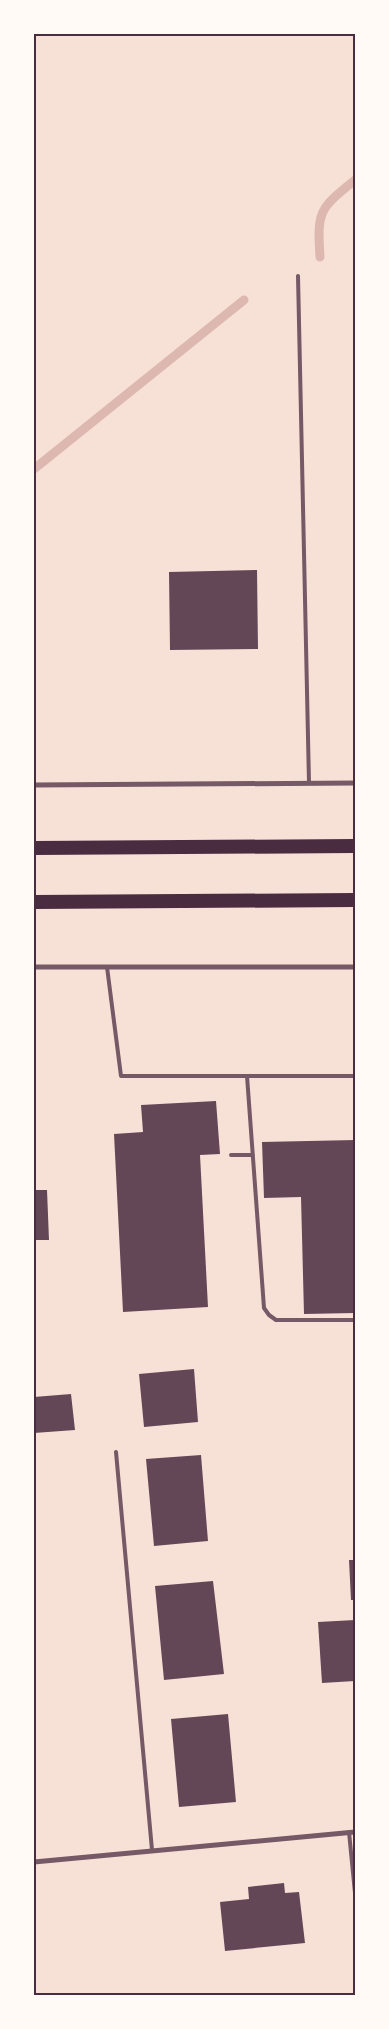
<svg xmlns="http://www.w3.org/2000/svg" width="389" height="2029" font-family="'Roboto Serif',serif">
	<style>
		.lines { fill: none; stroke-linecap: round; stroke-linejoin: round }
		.stream { stroke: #dcb8b0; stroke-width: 9 }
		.building { fill: #644757 }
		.service { stroke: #755966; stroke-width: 4 }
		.minor { stroke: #755966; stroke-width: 5 }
		.trunk { stroke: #4a2c40; stroke-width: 14 }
		.neatline { fill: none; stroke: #4a2c40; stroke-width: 2 }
	</style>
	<rect width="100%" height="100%" fill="#f7e1d7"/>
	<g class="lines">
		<path class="stream" d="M320,257c-3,-46 -1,-48 35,-77
			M34,469l210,-169"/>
	</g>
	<path class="building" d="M257,570l1,79 -88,1 -1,-78z
		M216,1101l4,53 -20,1 8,152 -85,5 -9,-178 29,-2 -2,-27z
		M355,1140v173l-51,1 -3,-117 -37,1 -2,-56z
		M34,1190h13l2,50h-15z
		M194,1369l4,53 -54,5 -5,-53z
		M71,1394l4,36 -41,3v-36z
		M201,1455l7,86 -54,5 -8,-87z
		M349,1560h6v40h-4z
		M213,1581l11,93 -60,6 -9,-94z
		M355,1620v61l-33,2 -4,-61z
		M228,1714l8,88 -57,5 -8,-88z
		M284,1883l1,10 14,-1 6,51 -80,8 -5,-49 29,-3 -1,-12z"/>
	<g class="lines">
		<path class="service" d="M298,276l11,507
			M107,967l14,109h234
			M247,1076l17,232 5,7 7,5h79
			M231,1155h22
			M116,1452l36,398
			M349,1832l6,61"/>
		<path class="minor" d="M34,785l321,-2
			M34,967h321
			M34,1862l321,-30"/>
		<path class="trunk" d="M34,848l321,-2
			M34,902l321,-2"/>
	</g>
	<rect width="389" height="2029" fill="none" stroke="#fffaf5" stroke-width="70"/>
	<rect x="35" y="35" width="319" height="1959" class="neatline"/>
</svg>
